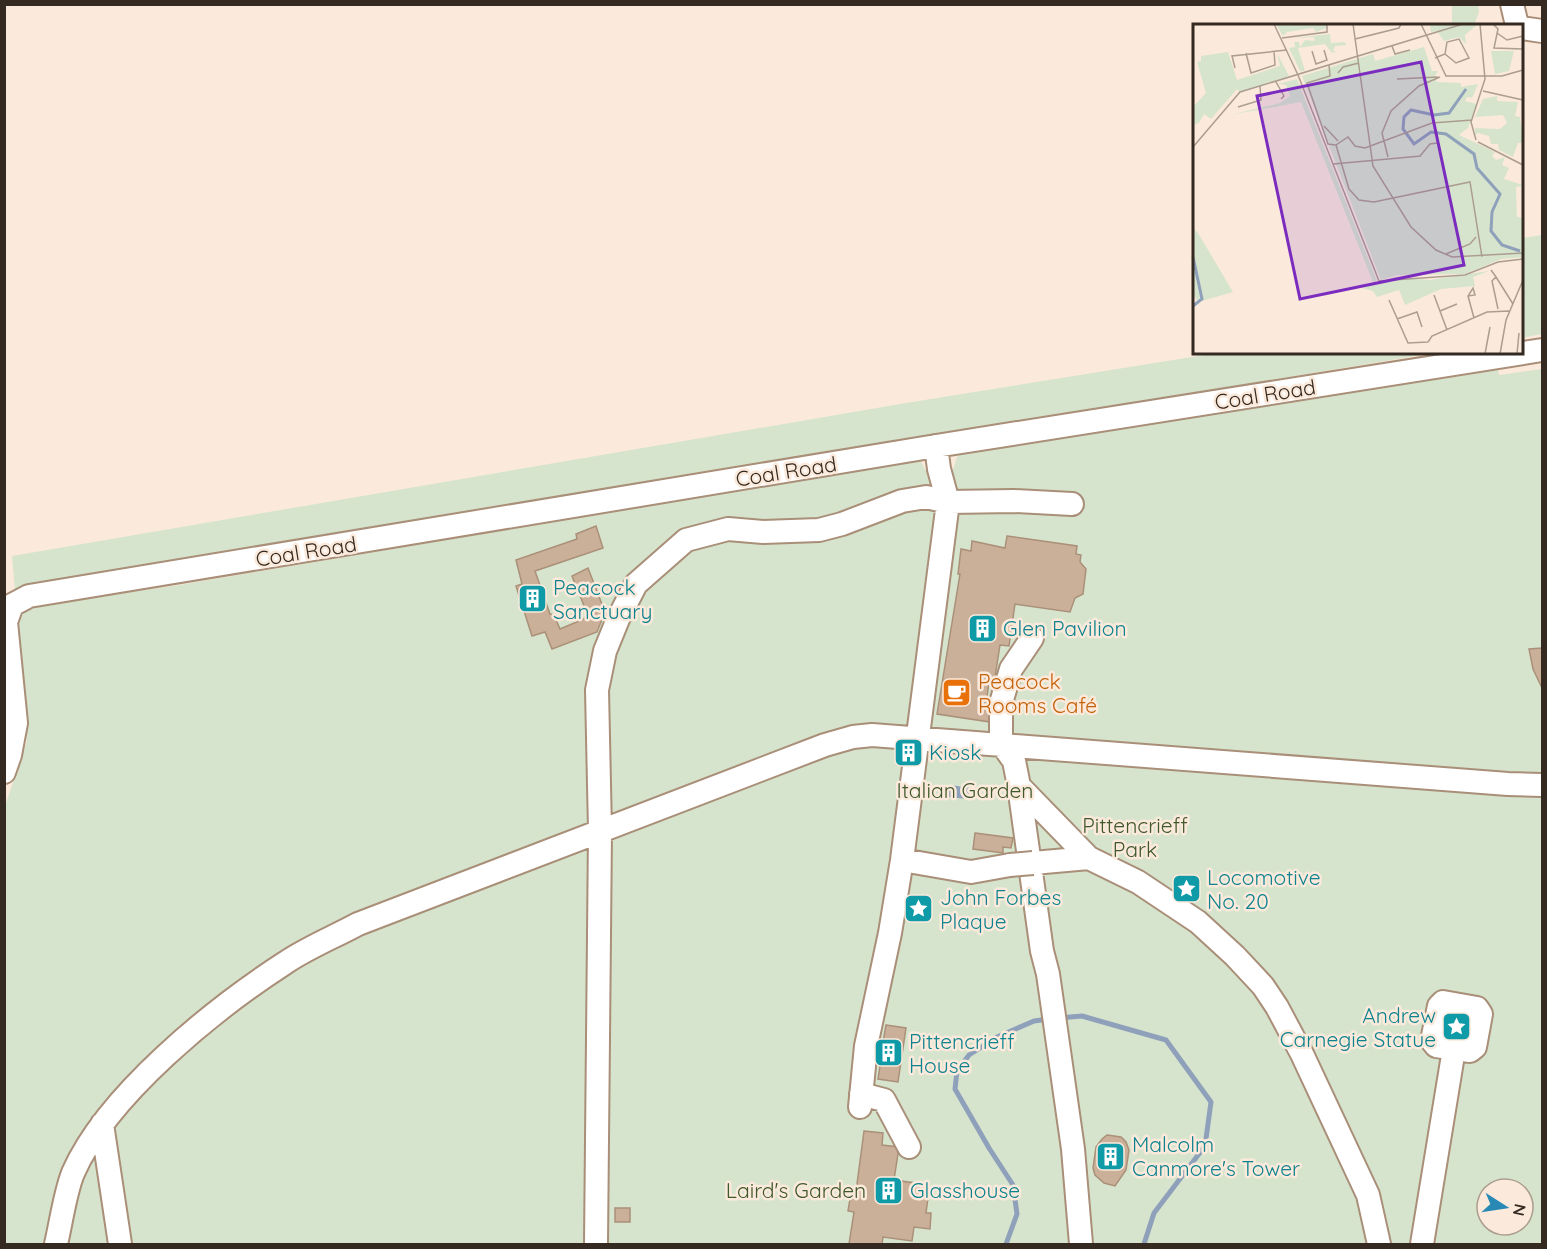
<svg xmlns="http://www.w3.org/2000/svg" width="1547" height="1249" font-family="Quicksand,sans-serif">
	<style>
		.green { fill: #d6e4cd; fill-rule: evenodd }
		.water { fill: #8ea0ba }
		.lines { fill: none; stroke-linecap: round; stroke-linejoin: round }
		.stream { stroke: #8ea0ba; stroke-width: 5 }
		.building { fill: #cbb099; stroke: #ab9079; stroke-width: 1.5 }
		.minor-casing { stroke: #a98e78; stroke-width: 26 }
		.minor { stroke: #fff; stroke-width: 22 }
		.minor-bridge-casing { stroke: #a98e78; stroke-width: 26; stroke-linecap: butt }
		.minor-bridge { stroke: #fff; stroke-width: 22 }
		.labels { text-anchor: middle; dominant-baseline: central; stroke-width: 5; stroke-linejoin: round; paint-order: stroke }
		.street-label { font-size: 21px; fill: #352a21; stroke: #fbeadb }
		.culture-label { font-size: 21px; fill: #0d838f; stroke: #fbeadb; text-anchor: start }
		.food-label { font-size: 21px; fill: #c56008; stroke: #fbeadb; text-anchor: start }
		.park-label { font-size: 21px; fill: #3e572b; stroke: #fbeadb }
		.inset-river { fill: none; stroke: #8ea0ba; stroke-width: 3 }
		.inset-road { fill: none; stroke: #ac9d91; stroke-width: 1.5 }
		.view { fill: #7b2cbf; fill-opacity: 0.15; stroke: #7b2cbf; stroke-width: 3 }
		.inset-edge { fill: none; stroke: #352a21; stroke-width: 3 }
	</style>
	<rect width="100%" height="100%" fill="#fbeadb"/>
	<path class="green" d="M1452,5h26l1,7 -5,13h-22z
		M1542,235v99l-20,4v-100z
		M1217,353h216l-1418,237 -3,-34 894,-153z
		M1542,369v875h-1537l-1,-435 23,-68 -13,-121 5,-8 11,-6 137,-19 747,-126h7l4,9 28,-1 4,-12 7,-5 534,-82 1,5zM1487,1189h36v36h-36z"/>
	<path class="water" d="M951,785l19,3 -2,11 -21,-2 1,-11z"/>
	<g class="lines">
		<path class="stream" d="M1059,1018l23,-2 84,24 45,62 -6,44 -51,67 -10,31
			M1006,1244l11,-30 -4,-29 -24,-37 -34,-59 2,-18 12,-16 28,-18 37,-16 15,-2"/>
	</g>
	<path class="building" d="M596,526l7,22 -68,23 15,43 4,1 6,14 24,-10 3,-6 -15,-37 16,-8 17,44 -8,20 -45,17 -7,-17 -13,4 -16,-50 6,-2 -6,-24 61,-21 -1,-5z
		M1007,536l70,10 -1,8 5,1 -1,7 6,7 -3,25 -8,4 -5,14 -55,-8 -6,42 -9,-1 -6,38 -5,-1 -2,15 9,1 1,25 -60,-9 23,-140h-2l3,-25 10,2 1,-10 33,7z
		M1542,648v40l-9,-19 -4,-20z
		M975,833l38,5 -2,10 -8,-1v6l-30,-4z
		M886,1025l20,3 -8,54 -20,-3 3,-20 -7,-1 1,-11 7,1z
		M864,1131l19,2 -1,12 17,2 -5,33 29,4 -1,13 6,1 -2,15h5l-1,16 -16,-2 -2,14 -29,-4 -1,7h-33l5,-32 -6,-1 2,-12h5z
		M1107,1135l14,2 5,5 3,8 -3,20 -11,16 -11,-3 -9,-8 -2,-7 3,-21 6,-8z
		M615,1208h15v14h-15z"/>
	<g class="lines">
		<defs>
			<path id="minor" d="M1512,4l4,17 3,5
				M1522,28l20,3
				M1032,638l-21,31 -10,34v32l3,12 10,14 5,25 23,165 6,23 25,175 8,95
				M4,772l6,-17 6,-32 -10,-101 6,-17 17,-9 907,-150 606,-96
				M1019,786l70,72
				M902,860l69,12 39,-7
				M1033,863l56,-5 49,24 60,40 37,34 28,30 14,21 25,47 66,141 11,49
				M1443,1002l34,6 4,6 -6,33 -5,4 -34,-5 -4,-5 7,-35z
				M861,1094l23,6 25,47
				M860,1107l6,-61 24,-113 12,-73 46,-358 -9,-33 -3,-23
				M102,1124l18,120
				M56,1244c5,-21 9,-51 17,-71 34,-78 141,-164 212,-210 22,-15 49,-26 73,-39l467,-179 28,-8 19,-2 636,49 34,1
				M596,1244l4,-413 -3,-141 8,-39 13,-32 18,-35 50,-44 42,-11 35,3 56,-2 23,-6 60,-23 24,-4 22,5 66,-1 58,3
				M1422,1244l32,-195"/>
		</defs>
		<use href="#minor" class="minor-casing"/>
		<use href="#minor" class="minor"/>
		<defs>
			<path id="minor-bridge" d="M1010,865l23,-2"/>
		</defs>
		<use href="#minor-bridge" class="minor-bridge-casing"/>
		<use href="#minor-bridge" class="minor-bridge"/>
	</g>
	<defs>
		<symbol id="building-square" viewBox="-11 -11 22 22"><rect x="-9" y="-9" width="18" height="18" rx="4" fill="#0f9aa8" stroke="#fbeadb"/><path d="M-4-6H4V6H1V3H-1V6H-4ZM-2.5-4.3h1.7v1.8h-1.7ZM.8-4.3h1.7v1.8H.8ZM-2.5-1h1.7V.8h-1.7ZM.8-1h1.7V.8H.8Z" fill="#fff"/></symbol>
		<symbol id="cafe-square" viewBox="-11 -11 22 22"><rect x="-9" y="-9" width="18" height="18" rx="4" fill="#e8710a" stroke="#fbeadb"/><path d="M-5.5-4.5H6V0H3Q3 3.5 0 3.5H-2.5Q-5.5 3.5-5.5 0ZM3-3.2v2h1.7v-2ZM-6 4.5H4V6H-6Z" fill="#fff"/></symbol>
		<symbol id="sight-square" viewBox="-11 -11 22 22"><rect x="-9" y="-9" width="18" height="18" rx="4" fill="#0f9aa8" stroke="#fbeadb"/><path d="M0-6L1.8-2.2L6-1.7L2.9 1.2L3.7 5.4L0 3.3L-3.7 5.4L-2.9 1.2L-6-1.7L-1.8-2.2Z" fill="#fff"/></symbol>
	</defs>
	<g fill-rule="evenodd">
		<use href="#building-square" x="516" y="582" width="33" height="33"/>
		<use href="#building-square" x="966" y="612" width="33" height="33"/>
		<use href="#cafe-square" x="940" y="676" width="33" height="33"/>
		<use href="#building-square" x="892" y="736" width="33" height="33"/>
		<use href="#sight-square" x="1170" y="872" width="33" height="33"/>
		<use href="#sight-square" x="902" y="892" width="33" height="33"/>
		<use href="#sight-square" x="1440" y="1010" width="33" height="33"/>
		<use href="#building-square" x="872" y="1036" width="33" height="33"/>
		<use href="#building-square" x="1094" y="1140" width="33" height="33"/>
		<use href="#building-square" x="872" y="1174" width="33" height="33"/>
	</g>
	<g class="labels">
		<g class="street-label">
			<text transform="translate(1265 394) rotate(-9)">Coal Road</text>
			<text transform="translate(786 471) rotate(-9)">Coal Road</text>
			<text transform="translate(306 551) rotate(-9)">Coal Road</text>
		</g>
		<g class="culture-label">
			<text x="553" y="587">Peacock<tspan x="553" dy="24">Sanctuary</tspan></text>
			<text x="1003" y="628">Glen Pavilion</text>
			<text x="929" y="752">Kiosk</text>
			<text x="1207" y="877">Locomotive<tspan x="1207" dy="24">No. 20</tspan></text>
			<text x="940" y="897">John Forbes<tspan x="940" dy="24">Plaque</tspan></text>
			<text x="1436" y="1015" text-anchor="end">Andrew<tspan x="1436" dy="24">Carnegie Statue</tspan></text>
			<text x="909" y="1041">Pittencrieff<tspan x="909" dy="24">House</tspan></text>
			<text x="1132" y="1144">Malcolm<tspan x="1132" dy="24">Canmore's Tower</tspan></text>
			<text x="910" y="1190">Glasshouse</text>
		</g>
		<g class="food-label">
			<text x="978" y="681">Peacock<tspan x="978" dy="24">Rooms Café</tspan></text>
		</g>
		<g class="park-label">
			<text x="965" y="790">Italian Garden</text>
			<text x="1135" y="825">Pittencrieff<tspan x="1135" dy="24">Park</tspan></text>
			<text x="796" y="1190">Laird's Garden</text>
		</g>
	</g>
	<g transform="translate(1193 24)">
		<rect width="330" height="330" fill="#fbeadb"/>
		<path d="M83,0h50v4l-10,4 -3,-4 -26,4 -4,4zM285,0l-13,11 1,9 -7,-7 -15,4 -7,-10 -6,1 -1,-7zM137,10l1,9 14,-1 1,3 -11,1 -2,5h4l-5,2 -7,-9 -27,4 7,23h-5l-11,-23 6,-1 -1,-5h5l1,5 5,-7 10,1 -1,-4 -20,1zM231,23l8,24h6l-4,6 3,5 24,1v4l17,-3 -6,14 -5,-1 -2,4 12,3 -9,24 -9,7 36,17 -3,4 4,4 9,-3 -3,8 7,3 -5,11 19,6 -7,2 1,30 6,1v39l-22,2 -36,15 -68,1 -16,5 -79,-204 71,-22 2,7zM298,27h23l-5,20 -14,3zM35,28l9,28 43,-14 -3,-13 12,23 -49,16 -3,-3 -26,30 -7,-5 -5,9 -6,2v-18l13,-14 -9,-31 4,-1v-5zM104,55l80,202 -4,1 -72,-180 -71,13 50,-12 10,-7 -4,-11 -8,-1zM304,72v5l21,1 -3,14 5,1 3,26h-5l-5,14 -14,-7 -1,-6h-7l-2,-8 -12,-3 -2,3v-8l25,1 7,-6 -4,-8 -28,2 8,-18zM0,204l5,5 35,59 -35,10 -5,-8zM296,247l-16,6 2,9 -34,3 -36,16 -6,-15 -22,7 -4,-6 -11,-3 33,-11 35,3z" fill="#d6e4cd"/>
		<path class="inset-river" d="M273,65l-17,24 -15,2 -23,-5 -7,7 -1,12 11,15 17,-12 15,2 28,20 3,14 23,26 -8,18 -1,19 11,14 18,6M0,233l9,42 -9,7"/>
		<path class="inset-road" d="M81,0l24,51M160,0l20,142 38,61 25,23 16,7 71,-4M228,0l25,52h56l21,-6M300,0l5,5 -4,19 29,1M304,9l10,7 16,-4M89,14l45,-6v-8M162,15l44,-11 2,-4M199,22l3,8 15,-4M119,27l4,13 11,-4 -3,-10M53,29l5,20 24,-8 -1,-14M242,34l10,-4 2,-12 12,-3 10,19 -13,5 -11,-9M136,41l1,11 -23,7 21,61 8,1M42,44l-3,-12 55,-6M145,49l5,-6 16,-4M105,51l81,206 86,-6 33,-13 25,-3M204,55l41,-2M83,58l8,14 -3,3M290,67l40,9M45,83l23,-7 -1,-14M131,102l14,15M283,116l-5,-18 14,-43 -5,-55M285,118l45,23M143,121l13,44 10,11 15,2 96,-20 12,75M143,121l12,-8 7,9 10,2 67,-25 40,-3M0,123l47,-55 223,-68M227,132l10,-12 7,-1M195,133l-6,-24 9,-22 28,-25 21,-9M140,140l88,-8M253,230l24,-10 6,-7M298,246l5,7 -4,4 6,28M303,253l17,27M241,271l13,35M275,272l7,-1 -2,-7 -5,8 6,22M196,276l19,43 20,-1M247,287l17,-7M204,295l20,-7 5,15M235,318l4,-6 55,-24 22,-1M292,330l5,-27M307,330l6,-34 17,-40M324,330l2,-21"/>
		<path class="view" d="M228,38l43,203 -164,34 -43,-203z"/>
		<rect width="330" height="330" class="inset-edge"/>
	</g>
	<rect width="1547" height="1249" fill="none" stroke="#352a21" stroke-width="12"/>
	<g transform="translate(1505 1207) rotate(102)"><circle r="28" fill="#fbeadb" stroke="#ac9d91" stroke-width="1.5"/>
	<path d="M0-4.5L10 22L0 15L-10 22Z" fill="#2889b4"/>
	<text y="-9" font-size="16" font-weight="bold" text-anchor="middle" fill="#352a21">N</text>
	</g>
</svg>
